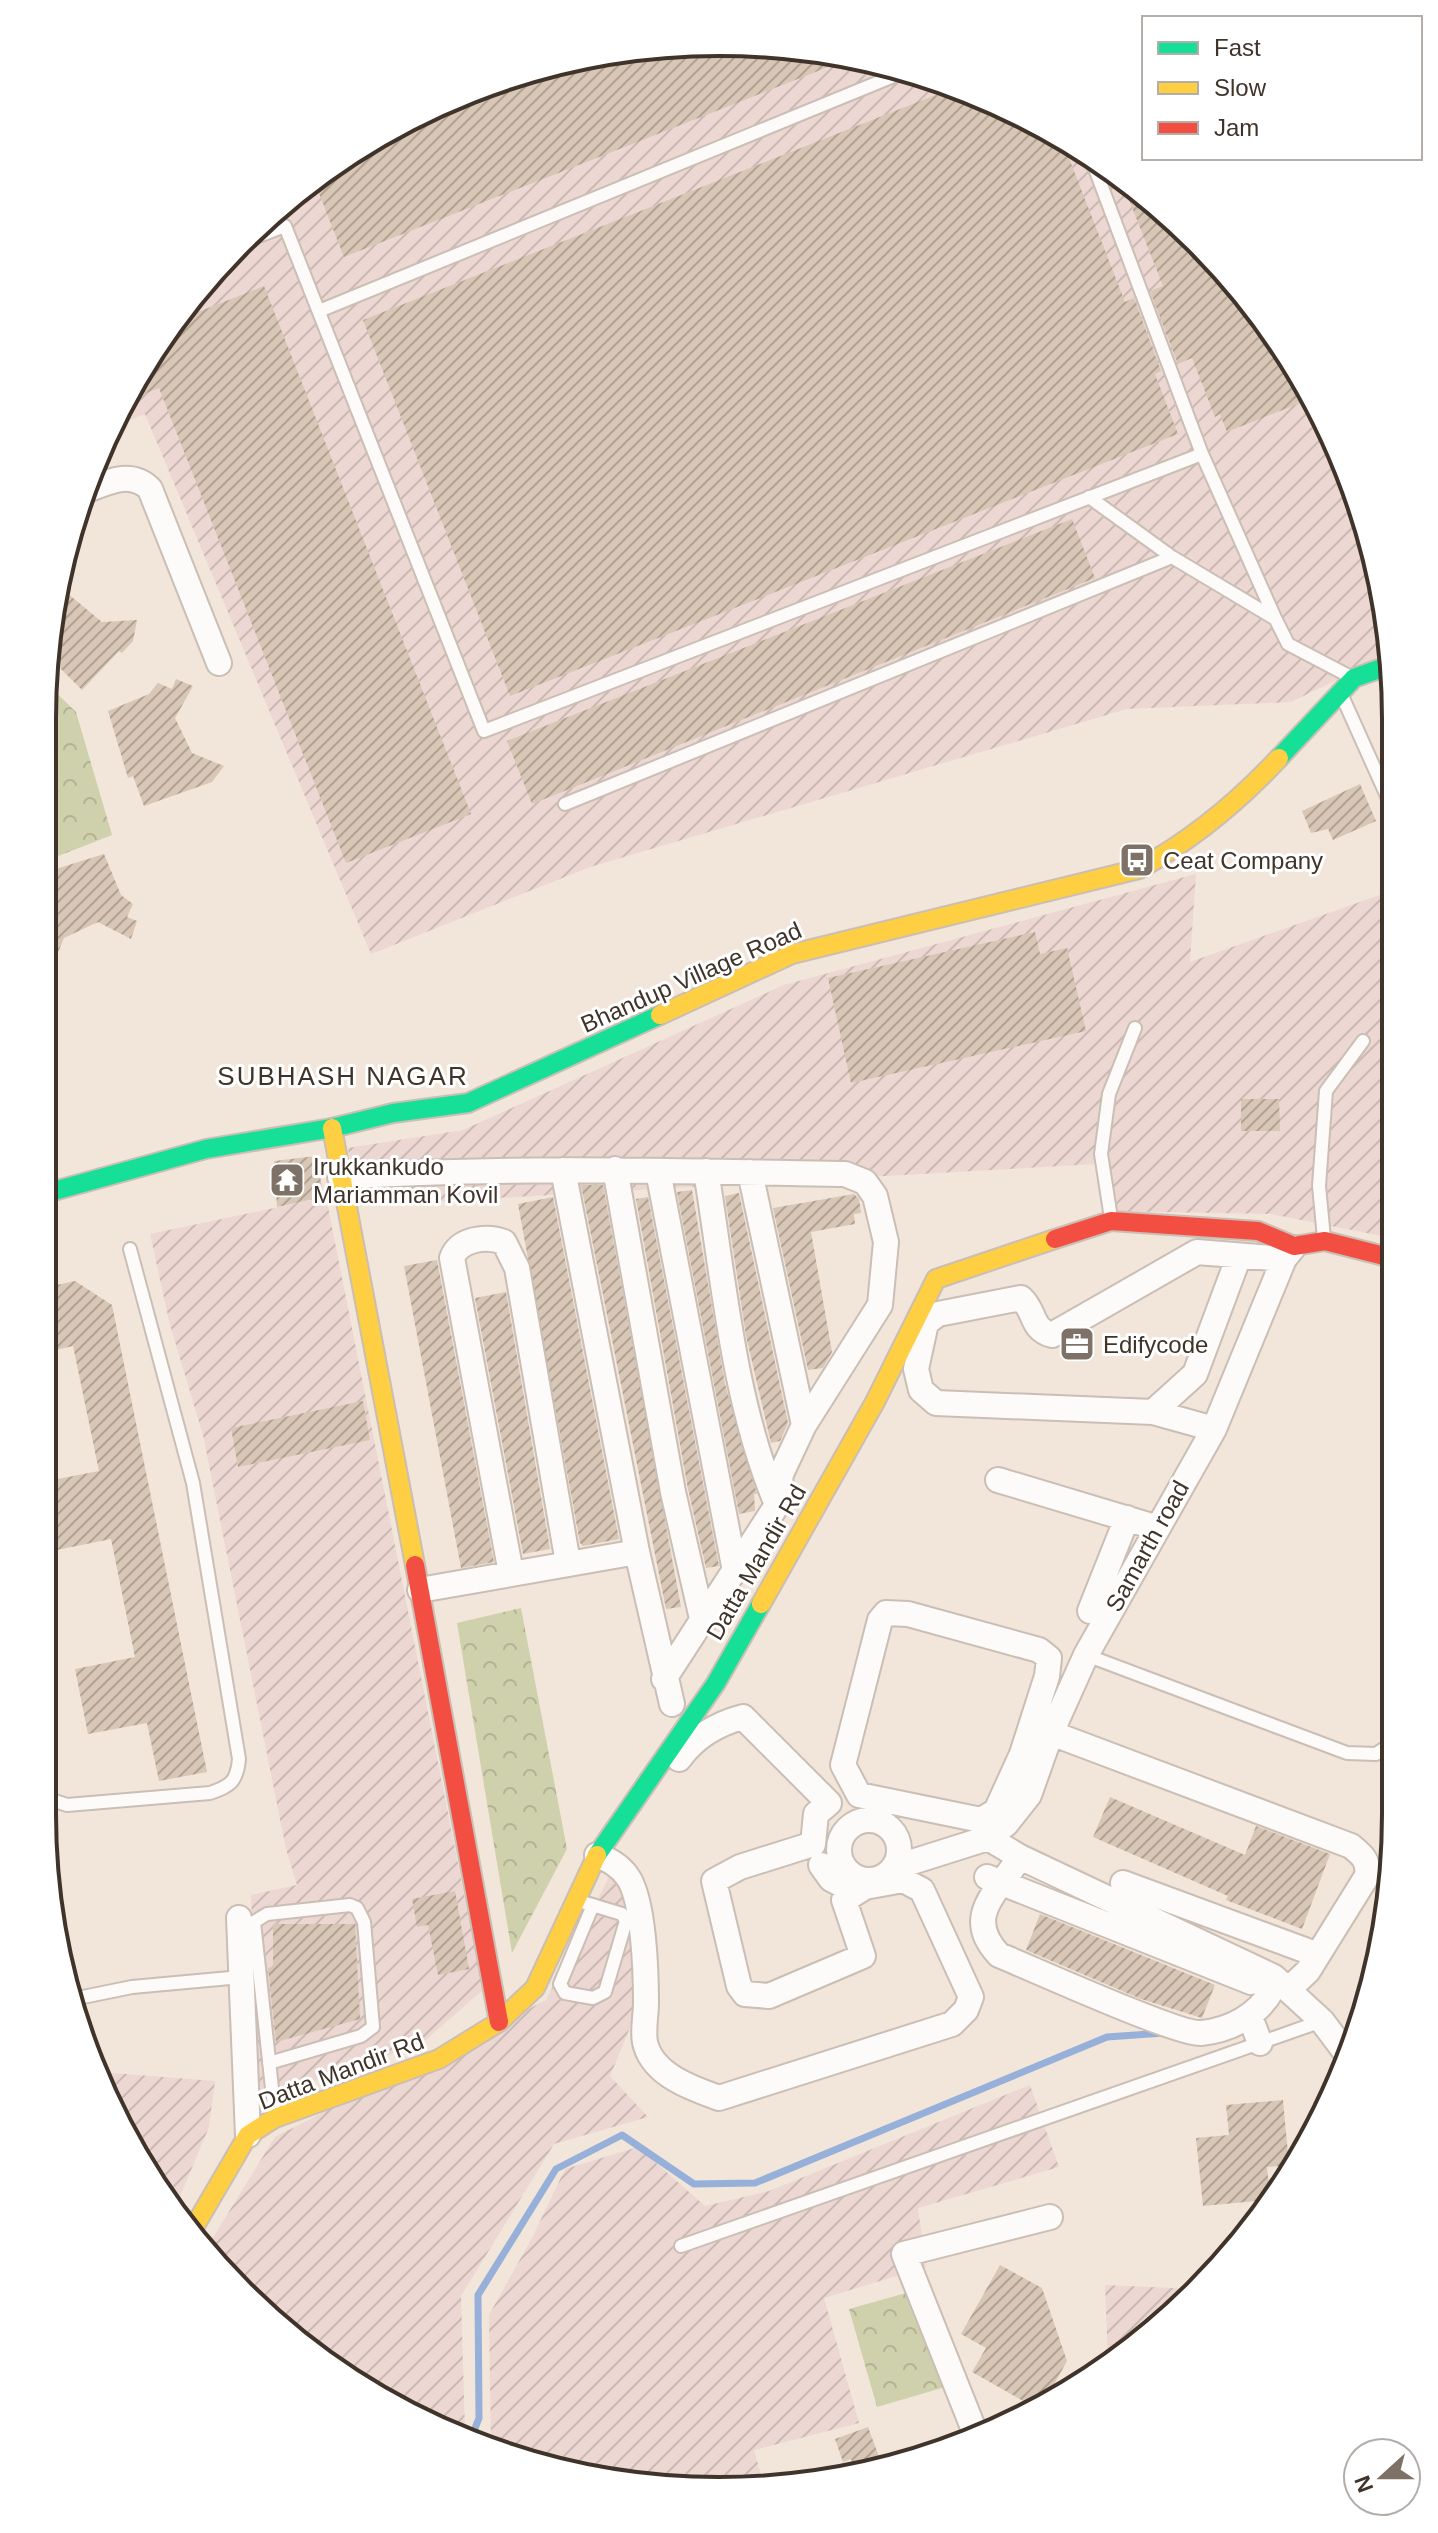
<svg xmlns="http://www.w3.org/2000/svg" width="1438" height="2533" font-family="Arial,sans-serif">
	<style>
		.industrial { fill: url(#industrial-furrows) }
		.forest { fill: url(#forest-crowns) }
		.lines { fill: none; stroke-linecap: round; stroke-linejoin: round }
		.stream { stroke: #96b0d9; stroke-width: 7 }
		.building { fill: url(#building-hatch) }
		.lane-casing { stroke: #cabeb5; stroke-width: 16 }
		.street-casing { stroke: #cabeb5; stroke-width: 28 }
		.fast-casing { stroke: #cabeb5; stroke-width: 22 }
		.slow-casing { stroke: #cabeb5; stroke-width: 22 }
		.jam-casing { stroke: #cabeb5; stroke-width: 22 }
		.lane { stroke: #fdfbf9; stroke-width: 12 }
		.street { stroke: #fdfbf9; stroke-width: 24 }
		.fast { stroke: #16e098; stroke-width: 18 }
		.slow { stroke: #ffcf43; stroke-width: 18 }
		.jam { stroke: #f24e42; stroke-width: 18 }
		.labels { text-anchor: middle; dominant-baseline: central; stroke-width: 6; stroke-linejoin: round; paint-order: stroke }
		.poi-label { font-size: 24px; fill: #40342a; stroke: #fff; text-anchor: start }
		.street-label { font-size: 24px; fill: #40342a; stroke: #fff }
		.neighbourhood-label { font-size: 26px; letter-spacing: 2px; fill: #40342a; stroke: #fff }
		.rim { fill: none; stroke: #40342a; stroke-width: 4 }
	</style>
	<defs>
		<pattern id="industrial-furrows" width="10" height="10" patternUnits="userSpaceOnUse" patternTransform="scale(2)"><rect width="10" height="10" fill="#ecd7d2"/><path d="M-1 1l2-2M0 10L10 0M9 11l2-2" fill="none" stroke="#cbb9b4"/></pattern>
		<pattern id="forest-crowns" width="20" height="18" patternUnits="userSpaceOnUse" patternTransform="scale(2)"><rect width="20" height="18" fill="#cfd0ac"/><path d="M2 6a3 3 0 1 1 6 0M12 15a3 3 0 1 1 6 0" fill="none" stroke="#b3b394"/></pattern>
		<pattern id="building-hatch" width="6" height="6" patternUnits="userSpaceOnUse" patternTransform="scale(2)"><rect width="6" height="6" fill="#d8c7b6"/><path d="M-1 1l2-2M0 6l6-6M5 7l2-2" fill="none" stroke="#b1a294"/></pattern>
	</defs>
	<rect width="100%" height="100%" fill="#f2e5da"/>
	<path class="industrial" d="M675,43l133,5 129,30 121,55 139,107 85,103 78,158 30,130v23l-99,48 -164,7 -537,158 -219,87 -226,-540 -33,13 21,-47 77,-108 97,-90 113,-70 124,-47z
		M1196,874l-6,88 201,-71 1,347 -121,-24 -164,-3 -12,-47 -738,42 -9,-58 115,-18 321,-145z
		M326,1197l157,793 -62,54 -108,37 -55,10 -7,-196 46,-10 -11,-36 -83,-414 -33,-110 -20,-91z
		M611,1873l18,14 14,109 -33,80 38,41 -94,27 -93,152 4,136 -122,-55 -137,-128 69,-112 271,-137z
		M100,2072l115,9 -6,46 -35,84z
		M1030,2085l29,82 -141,41 8,59 -102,31 35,125 -105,27 11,39 -222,-21 -52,-24 -2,-129 44,-79 32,-67 73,-22 67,59 64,-15z
		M1105,2285l88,4 -28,34 -57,36z"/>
	<path class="forest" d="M43,680l33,32 36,123 -69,27z
		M521,1608l46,241 -55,104 -55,-330z
		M924,2288l28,97 -75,22 -28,-98z"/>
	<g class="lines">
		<path class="stream" d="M472,2436l7,-18 -1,-123 78,-126 66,-34 72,49 61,-1 352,-146 57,-4"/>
	</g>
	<path class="building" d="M675,43l133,5 43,10 -507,199 -31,-79 107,-66 124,-47z
		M956,87l104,48 65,167 9,-4 27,73 -6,3 23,60 -668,262 -147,-376z
		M1122,182l75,58 85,103 28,56 -83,33 -7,-18 -5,3 -23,-59 -14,6 -28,-73 13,-5z
		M264,286l207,528 -125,49 -187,-475 -36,14 10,-22 42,-59z
		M1072,519l23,59 -563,226 -25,-63z
		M61,588l41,34 35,-2 -4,21 -11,12 -3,-2 -37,39 -22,-22 -4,4 -10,-10z
		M176,679l17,7 -18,32 17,35 32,13 -12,16 -68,24 -11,-30 -5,2 -20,-67 41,-17 9,-11 14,6z
		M1360,784l16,37 -43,19 -5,-11 -17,4 -9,-22z
		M104,854l17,41 12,9 -6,13 10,4 -6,18 -33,-17 -34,16 -21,51v-116z
		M1035,932l5,22 27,-6 19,83 -235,52 -23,-105z
		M1241,1099h38l1,32h-39z
		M316,1156l8,41 -47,10 -3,-46z
		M581,1185h22l78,422 -15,2z
		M692,1190l33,194 32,110h-3l1,17 -16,3 -62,-322z
		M739,1193l49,230 -8,18 -9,2 -25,-107 -21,-140z
		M854,1194l5,5 2,14 -7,1 1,10 -44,8 21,120 -9,16 -15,2 -35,-162z
		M553,1197l66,342 -36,7 -3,-3 -62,-339z
		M648,1197l71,369 -13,2 -18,-79 -52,-290z
		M437,1260l57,302 -33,6 -57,-302z
		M75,1281l37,24 95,467 -48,9 -12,-58 -59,11 -13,-65 60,-12 -24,-118 -59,12 -10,-51v-18l57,-11 -26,-125 -30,7v-65z
		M506,1292l44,257 -27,5 -48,-256z
		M363,1401l7,39 -132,27 -7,-39z
		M1110,1797l135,58 11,-29 74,28 -28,75 -76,-29 2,-4 -135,-59z
		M455,1891l14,78 -31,6 -10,-50 -11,2 -5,-28z
		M1040,1914l175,71 -13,33 -61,-19 -115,-49z
		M273,1924h82l5,95 -84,23 -8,-74 5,-1z
		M1283,2100l6,65 -22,2 3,28 -3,5 -64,6 -7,-68 33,-3 -3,-30z
		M1000,2265l42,23 25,73 -20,36 -15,9 -60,-34 14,-24 -25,-14z
		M868,2427l13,35 -27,6 -3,-9 -8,3 -8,-23z"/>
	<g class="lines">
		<defs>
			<path id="lane" d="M1091,158l111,296 73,164 13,26 61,32
				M243,242l42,-16 199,505 718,-277
				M319,311l587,-240
				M1089,497l83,60 102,61
				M1342,696l49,109
				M565,804l607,-247
				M1111,1218l-10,-64 8,-60 26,-66
				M1324,1238l-5,-52 7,-95 37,-50
				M1086,1655l261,98 29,1 18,-12
				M42,1785l10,15 15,5 143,-12c21,-7 27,-12 29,-34l-46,-276 -63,-234
				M579,1901l43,13 4,7 -21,71 -12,6 -28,-5 -5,-9 33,-79
				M73,1999l59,-12 109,-10
				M269,2063l92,-27 12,-9 -9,-105 -7,-14 -7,-3 -83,9 -13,8 21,194
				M681,2246l641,-225"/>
			<path id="street" d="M82,492c24,-9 48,-23 68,-3l69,174
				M615,1169l58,323 30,131
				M563,1170l74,382 35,152
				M658,1171l77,400
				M706,1171c18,110 27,228 70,331
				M750,1172l54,253
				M340,1177c168,-11 337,-6 505,-3l20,8 10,14 11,46 -6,63 -76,120 -23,49 -4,31 -113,174
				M1153,1412l42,-38 44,-118
				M1214,1429l-61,-17 -217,-9 -15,-13 -5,-21 10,-46 12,-9 83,-16c15,13 9,31 31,37l145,-83 87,7
				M998,1480l160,48
				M511,1573l-59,-315c7,-19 34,-23 52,-16l13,26 51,295
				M420,1590l217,-38
				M1090,1611l37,-93
				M1051,1733l300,113c11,9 18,14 16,30l-59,95 -19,18
				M1022,1754l25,-78 2,-18 -10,-8 -131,-36 -22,-1 -6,7 -37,145 16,30 122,25 15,-9 26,-57 20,4
				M839 1850a30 30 0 1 1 60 0a30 30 0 1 1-60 0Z
				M988,1838l32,19 254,120 48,44 27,36
				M597,1855c12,5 22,10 30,21 17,22 19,98 19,127 0,12 -4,32 0,43 9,30 48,43 73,52l233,-74 14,-14 5,-13 -49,-107 -19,-10 -38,7 -21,13 19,56 -94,40 -24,-2 -6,-8 -25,-105 26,-14 73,-23 3,-30 13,-11 -86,-86c-27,7 -48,20 -64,42
				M1020,1857c-22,35 -58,59 -21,98 32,13 179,80 202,78 30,-3 57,-18 71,-43
				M821,1865l10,14 23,12
				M893,1868l95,-30 18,-14 23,-29 22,-62 35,-78 128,-226 70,-170 9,-11
				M987,1877l264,105
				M1123,1883l195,72
				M239,1918l9,217
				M1250,2017l10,26
				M978,2440l-74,-186 146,-37"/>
			<path id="fast" d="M1279,758l75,-80 36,-13
				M43,1194l163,-45 126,-21 61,-15 75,-10 192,-88
				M597,1855l119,-172 45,-79"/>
			<path id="slow" d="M660,1015l132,-61 347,-85c53,-29 99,-67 140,-111
				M332,1128l83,437
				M761,1604l114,-202 61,-123 119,-40
				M190,2234l58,-99 27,-17 164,-59 60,-37 36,-34 62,-133"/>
			<path id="jam" d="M1055,1239l56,-18 147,10 36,15 31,-5 67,17
				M415,1565l84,457"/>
		</defs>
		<use href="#lane" class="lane-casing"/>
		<use href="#street" class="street-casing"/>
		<use href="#fast" class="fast-casing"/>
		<use href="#slow" class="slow-casing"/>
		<use href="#jam" class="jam-casing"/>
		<use href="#lane" class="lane"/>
		<use href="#street" class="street"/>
		<use href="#fast" class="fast"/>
		<use href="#slow" class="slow"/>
		<use href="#jam" class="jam"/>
	</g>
	<defs>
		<symbol id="bus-square" viewBox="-11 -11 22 22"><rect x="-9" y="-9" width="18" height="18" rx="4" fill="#7e7268" stroke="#fff"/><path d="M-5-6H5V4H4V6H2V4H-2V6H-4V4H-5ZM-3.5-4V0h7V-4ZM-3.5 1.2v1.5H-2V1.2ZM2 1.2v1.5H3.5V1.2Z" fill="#fff"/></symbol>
		<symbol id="temple-square" viewBox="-11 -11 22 22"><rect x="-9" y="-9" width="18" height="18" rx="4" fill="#7e7268" stroke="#fff"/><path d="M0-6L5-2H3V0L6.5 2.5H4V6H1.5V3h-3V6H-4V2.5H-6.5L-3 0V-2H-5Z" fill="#fff"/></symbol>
		<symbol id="office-square" viewBox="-11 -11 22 22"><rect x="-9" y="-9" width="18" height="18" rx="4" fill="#7e7268" stroke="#fff"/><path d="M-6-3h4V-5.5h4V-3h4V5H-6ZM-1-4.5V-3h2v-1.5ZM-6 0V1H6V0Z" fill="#fff"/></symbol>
	</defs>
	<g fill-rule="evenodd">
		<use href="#bus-square" x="1117" y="840" width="40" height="40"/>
		<use href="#temple-square" x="267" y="1160" width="40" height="40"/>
		<use href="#office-square" x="1057" y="1324" width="40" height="40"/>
	</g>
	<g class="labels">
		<g class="poi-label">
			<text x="1163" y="860">Ceat Company</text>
			<text x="313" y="1166">Irukkankudo<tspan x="313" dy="28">Mariamman Kovil</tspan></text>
			<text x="1103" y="1344">Edifycode</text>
		</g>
		<g class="street-label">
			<text transform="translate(691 977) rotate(-24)">Bhandup Village Road</text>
			<text transform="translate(1147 1546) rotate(-61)">Samarth road</text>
			<text transform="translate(756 1562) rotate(-60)">Datta Mandir Rd</text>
			<text transform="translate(341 2071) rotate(-21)">Datta Mandir Rd</text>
		</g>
		<g class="neighbourhood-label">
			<text x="343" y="1076">SUBHASH NAGAR</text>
		</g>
	</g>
	<path d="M0 0H1438V2533H0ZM719 56H719A663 663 0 0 1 1382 719V1814A663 663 0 0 1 719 2477H719A663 663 0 0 1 56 1814V719A663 663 0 0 1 719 56Z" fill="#fff" fill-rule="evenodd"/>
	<path class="rim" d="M719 56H719A663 663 0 0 1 1382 719V1814A663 663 0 0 1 719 2477H719A663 663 0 0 1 56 1814V719A663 663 0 0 1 719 56Z"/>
	<rect x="1142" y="16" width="280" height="144" fill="#ffffff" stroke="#b3aeaa" stroke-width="2"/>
	<rect x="1158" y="42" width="40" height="12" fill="#16e098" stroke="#b3aeaa" stroke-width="2"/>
	<text x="1214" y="56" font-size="24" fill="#40342a">Fast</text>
	<rect x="1158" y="82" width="40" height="12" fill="#ffcf43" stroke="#b3aeaa" stroke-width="2"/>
	<text x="1214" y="96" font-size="24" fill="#40342a">Slow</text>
	<rect x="1158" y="122" width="40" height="12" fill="#f24e42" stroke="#b3aeaa" stroke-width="2"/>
	<text x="1214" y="136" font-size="24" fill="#40342a">Jam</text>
	<g transform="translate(1382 2477) rotate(249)"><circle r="38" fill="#ffffff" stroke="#b3aeaa" stroke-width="2"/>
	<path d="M0-6L14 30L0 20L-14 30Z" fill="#7e7268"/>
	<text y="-12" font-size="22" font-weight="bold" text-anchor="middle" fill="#40342a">N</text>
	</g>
</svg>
